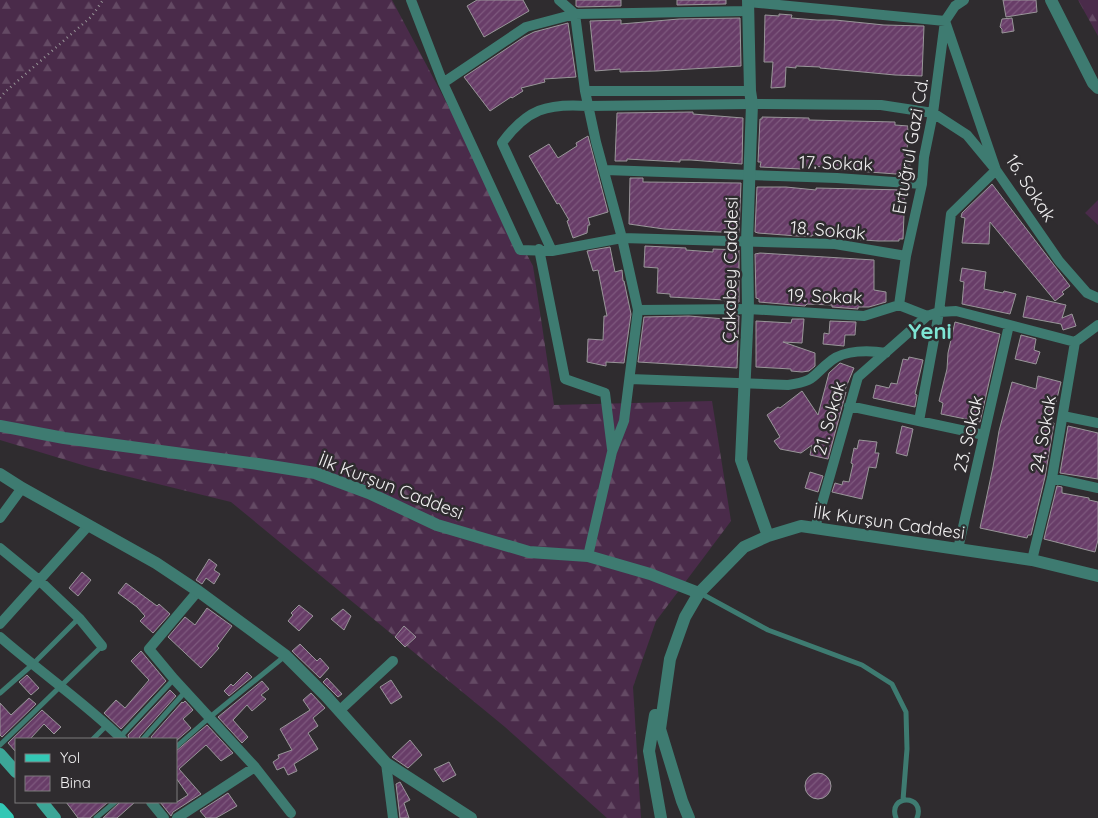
<svg xmlns="http://www.w3.org/2000/svg" width="1098" height="818" font-family="Quicksand,sans-serif">
	<style>
		.green { fill: #4a2b4a }
		.forest { fill: url(#forest-firs) }
		.building { fill: url(#building-hatch); stroke: #999699 }
		.lines { fill: none; stroke-linecap: round; stroke-linejoin: round }
		.path { stroke: #979597; stroke-width: 2.5; stroke-dasharray: 1 4; stroke-linecap: butt }
		.service { stroke: #3e7b71; stroke-width: 5 }
		.minor { stroke: #3e7b71; stroke-width: 10 }
		.tertiary { stroke: #3e7b71; stroke-width: 12 }
		.secondary { stroke: #3ca697; stroke-width: 12 }
		.primary { stroke: #33c8b5; stroke-width: 12 }
		.labels { text-anchor: middle; dominant-baseline: central; stroke-width: 5; stroke-linejoin: round; paint-order: stroke }
		.street-label { font-size: 18px; fill: #f0eff0; stroke: #2f2c2f }
		.district-label { font-size: 22px; font-weight: bold; fill: #7ee5d4; stroke: #2f2c2f }
	</style>
	<defs>
		<pattern id="forest-firs" width="22" height="20" patternUnits="userSpaceOnUse" patternTransform="scale(1.25)"><rect width="22" height="20" fill="#4a2b4a"/><path d="M5 1l3.5 6h-7zM16 11l3.5 6h-7z" fill="#644a64"/></pattern>
		<pattern id="building-hatch" width="6" height="6" patternUnits="userSpaceOnUse" patternTransform="scale(1.25)"><rect width="6" height="6" fill="#683d68"/><path d="M-1 1l2-2M0 6l6-6M5 7l2-2" fill="none" stroke="#7e597e"/></pattern>
	</defs>
	<rect width="100%" height="100%" fill="#2f2c2f"/>
	<path class="green" d="M1098,200v25l-13,-12z"/>
	<path class="forest" d="M0,0h392l141,266 21,139 158,-4 19,120 -75,100 -23,66 8,131h-34l-102,-91 -274,-225 -142,-35 -89,-27z
		M1078,0h20v36z"/>
	<path class="building" d="M477,0h46l6,11 -45,26 -17,-31z
		M576,0h45v6l-43,1 -2,-1z
		M677,0h49v4l-49,1z
		M1003,0h33l1,12 -31,5z
		M779,14l13,1 -1,3 26,2h18l49,5 40,1 -2,50 -27,-1 -75,-7v-1l-24,-1v2l-10,-1 -1,20 -14,1 2,-26h-9l1,-47 14,1z
		M740,18l1,48 -84,5 -37,1v-3l-25,2 -5,-50 31,-1v4l58,-5z
		M1012,18l2,13 -12,2v-4l-2,-2 2,-8z
		M568,23l8,54 -32,2 1,3 -24,6 2,3 -11,7 -1,-1 -21,14 -26,-34 60,-40 10,-5z
		M693,112v2l50,4 -1,46 -51,-4h-11v2l-53,-3v2h-12l2,-48z
		M762,117l47,1v2l86,2v3l13,1 -1,28h4l-2,21 -79,-6v-2l-29,-1v3l-41,-2 1,-5h-3l2,-43h2z
		M588,136l20,76 -20,6 2,7h-2l-1,8 -14,5 -6,-17 2,-1 -10,-17 -2,1 -28,-48 20,-12 9,14 19,-12 -1,-3z
		M630,178h13v4l98,1 -2,50 -75,-4 -35,-5z
		M992,184l78,102 -8,6 2,2 -9,7 -65,-79 -1,22 -27,-1 3,-25 -4,-1 1,-4z
		M757,187h29l30,3v-2l89,2 -2,49h-4v2h-21l-28,-2v-3l-38,-1v1h-15l-39,-3 -3,-1z
		M645,246l41,2v2l27,2v-3l26,1v52h-14v-2l-55,-3v-3l-13,-1 1,-25 -14,-1z
		M610,247l5,25 7,-2 1,11h1l7,33 -7,49 -18,-1v4l-19,-4 1,-23 15,1 1,-24h3l-9,-46 -5,1 -6,-20z
		M760,253l114,7v30l12,2v10l-17,5h-11v2l-26,-2v-2l-25,-1 -2,2 -46,-4v-3l-3,-1 -1,-44z
		M962,268l24,4 -2,17 19,4 1,-2 12,3 -6,20 -48,-10 2,-22 -4,-1z
		M1027,296l39,9 -4,13 10,-4 4,12 -13,4 -2,-6 -38,-7z
		M689,316l36,3v-3h14l-2,52 -99,-6 6,-45z
		M792,319h12l-2,24 -19,-1 32,11v13l-6,5 -7,1 -11,-1v-2l-35,-2v-46l35,2z
		M830,321l26,1 -1,13h-10l-1,11 -21,-2 1,-11 5,1z
		M955,322l45,12 -20,88 -39,-8 2,-11 -4,-2 8,-32 1,-16z
		M1021,335l15,4 -2,11 6,2 -4,12 -21,-5z
		M909,357l14,3 -8,34 2,1 -2,12 -42,-9 3,-13 13,3 2,-5 6,1 6,-25 5,1z
		M840,363l14,5 -10,24h2l-18,67 -18,-4 2,-10 -11,8 -21,-4 -6,-8 6,-4 -13,-22 11,-8 2,1 22,-17 16,24 11,-42z
		M1038,376l23,6 -10,41h3l-9,54 -14,58h-3l-1,3 -47,-10 13,-61 6,-36 13,-49 24,7z
		M902,426l11,3 -6,27 -11,-3z
		M1068,426l30,7v46l-38,-6z
		M859,440l18,2 -2,11h4l-3,15 -7,-1 -7,32 -30,-7 3,-9 7,2 1,-4 6,1 4,-18 -2,-1 3,-15 3,1z
		M810,472l13,4 -5,16 -13,-4z
		M1057,486l5,1v6l27,5v2l9,2v38l-3,12 -51,-13z
		M209,559l8,6 -3,5 6,4 -6,10 -8,-6 -4,6 -6,-4z
		M82,572l9,8 -13,16 -9,-8z
		M126,583l31,23 2,-2 11,10 -17,19 -13,-12 5,-5 -8,-9 -19,-14z
		M299,605l14,11 -14,15 -11,-10 5,-6 -2,-2z
		M207,608l25,18 -15,20 2,2 -18,20 -33,-31 17,-20 10,8z
		M343,609l8,7 -7,14 -13,-11z
		M404,626l12,11 -11,10 -10,-10z
		M300,644l17,17 3,-3 9,10 -9,10 -28,-27z
		M141,651l25,30 -45,48 -17,-16 12,-13 9,8 24,-28 -18,-19z
		M247,672l5,5 -23,19 -5,-5 7,-7 2,2z
		M27,675l12,13 -8,7 -12,-13z
		M327,678l15,16 -4,3 -15,-15z
		M391,680l11,17 -11,7 -11,-17z
		M262,681l7,8 -8,6 5,4 -14,12 -5,-6 -14,15 15,17 -6,6 -24,-26z
		M170,690l6,6 -36,40 -1,3h-10l-1,-4z
		M311,693l14,15 -12,10 5,8 -10,7 10,16 -24,15 3,7 -9,4 -4,-8 -7,3 -4,-8 6,-4 -1,-3 14,-5 -12,-21 30,-19 -7,-10z
		M29,698l7,6 -34,33 -2,-2v-32l11,12z
		M185,701l8,9 -10,9 8,9 -15,13v-2h-23l-2,-2 31,-35 1,1z
		M42,710l19,17 -7,7 -10,-10 -14,15h-14v13l-8,-9z
		M207,725l26,28 -12,8 -15,-16 -27,24 22,25 -28,18 -2,4 -11,-14h17l11,-7 -12,-17v-27z
		M410,740l12,15 -14,13 -16,-11z
		M449,762l7,13 -13,7 -9,-13z
		M805 786a13 13 0 1 1 26 0a13 13 0 1 1-26 0Z
		M400,782l10,18 -6,3 5,15h-9l-4,-34z
		M228,793l9,13 -21,12h-10l-6,-7z
		M66,802h42l-18,16h-12z
		M120,802h15l-18,16h-14z"/>
	<g class="lines">
		<path class="path" d="M0,98l5,-6 87,-76 11,-16"/>
		<path class="service" d="M700,593l68,37 94,35 30,19 14,28 1,37 -4,51
			M0,693l32,-28 47,-47
			M120,737l54,-58
			M93,739l14,-14
			M143,739l42,-47
			M0,745l102,-99
			M176,747l34,-30 75,-61
			M96,818l19,-16
			M896,818c-9,-24 30,-24 21,0"/>
		<path class="minor" d="M411,0l32,83 77,167 32,1 70,-13 213,6 71,12
			M559,0l16,14 10,77 11,51 26,96 16,72 -14,111 -12,31 -24,104
			M748,2l197,19 51,149 63,91 28,32 11,5
			M443,83l83,-56 49,-13 173,-3
			M585,91h165
			M605,170l232,8 85,6
			M539,249l26,130 40,14 7,56
			M552,251l-50,-108c25,-34 45,-40 86,-37l164,-2 129,1 52,8 34,22 29,35 -45,44 -12,98 -20,109
			M899,305l7,-49 16,-72 2,-27 9,-44 12,-92 10,-15 9,-6
			M899,305l28,11 12,-4 17,-1 119,31
			M638,310l110,-1 116,7 35,-11
			M630,379l158,6c29,-4 23,-9 44,-25 13,-10 37,-10 54,-7
			M849,406l135,29
			M1063,416l35,7
			M1052,478l46,10
			M0,518l22,-30
			M815,528l43,-151 69,-61
			M0,548l39,32 40,38 23,28
			M958,549l51,-224
			M1032,560l20,-82 23,-136 23,-17
			M198,591l-49,58 25,30 81,88 36,46
			M0,624l89,-99
			M0,637c40,35 84,65 122,102
			M339,711l54,-50
			M386,763l7,55
			M151,802l13,16
			M177,818l78,-51"/>
		<path class="tertiary" d="M748,0l2,91 2,13 -5,137 1,68 -7,151 27,76
			M1051,0l42,83 5,5
			M0,426l64,12 194,26 57,9 54,20 68,32 92,27 59,4 62,18 49,19
			M0,474l22,14 134,75 42,28 87,64 41,41 60,67 85,55
			M655,715l-6,36 12,67
			M689,818l-7,-17 -22,-72 10,-70 15,-42 14,-24 45,-46 24,-11 33,-10 231,34 66,16"/>
		<path class="secondary" d="M0,754l16,18
			M42,802l13,16"/>
		<path class="primary" d="M0,809l8,9"/>
	</g>
	<g class="labels">
		<g class="street-label">
			<text transform="translate(910 146) rotate(-80)">Ertuğrul Gazi Cd.</text>
			<text transform="translate(836 163) rotate(2)">17. Sokak</text>
			<text transform="translate(1031 188) rotate(57)">16. Sokak</text>
			<text transform="translate(828 230) rotate(5)">18. Sokak</text>
			<text transform="translate(730 270) rotate(-89)">Çakabey Caddesi</text>
			<text transform="translate(825 296) rotate(2)">19. Sokak</text>
			<text transform="translate(829 418) rotate(-74)">21. Sokak</text>
			<text transform="translate(968 434) rotate(-77)">23. Sokak</text>
			<text transform="translate(1043 434) rotate(-80)">24. Sokak</text>
			<text transform="translate(391 486) rotate(21)">İlk Kurşun Caddesi</text>
			<text transform="translate(889 522) rotate(8)">İlk Kurşun Caddesi</text>
		</g>
		<g class="district-label">
			<text x="930" y="331">Yeni</text>
		</g>
	</g>
	<rect x="15" y="738" width="162" height="65" fill="#2f2c2f" stroke="#7c7a7c"/>
	<rect x="25" y="754" width="25" height="8" fill="#33c8b5" stroke="#7c7a7c"/>
	<text x="60" y="763" font-size="15" fill="#f0eff0">Yol</text>
	<rect x="25" y="776" width="25" height="15" fill="url(#building-hatch)" stroke="#7c7a7c"/>
	<text x="60" y="788" font-size="15" fill="#f0eff0">Bina</text>
</svg>
